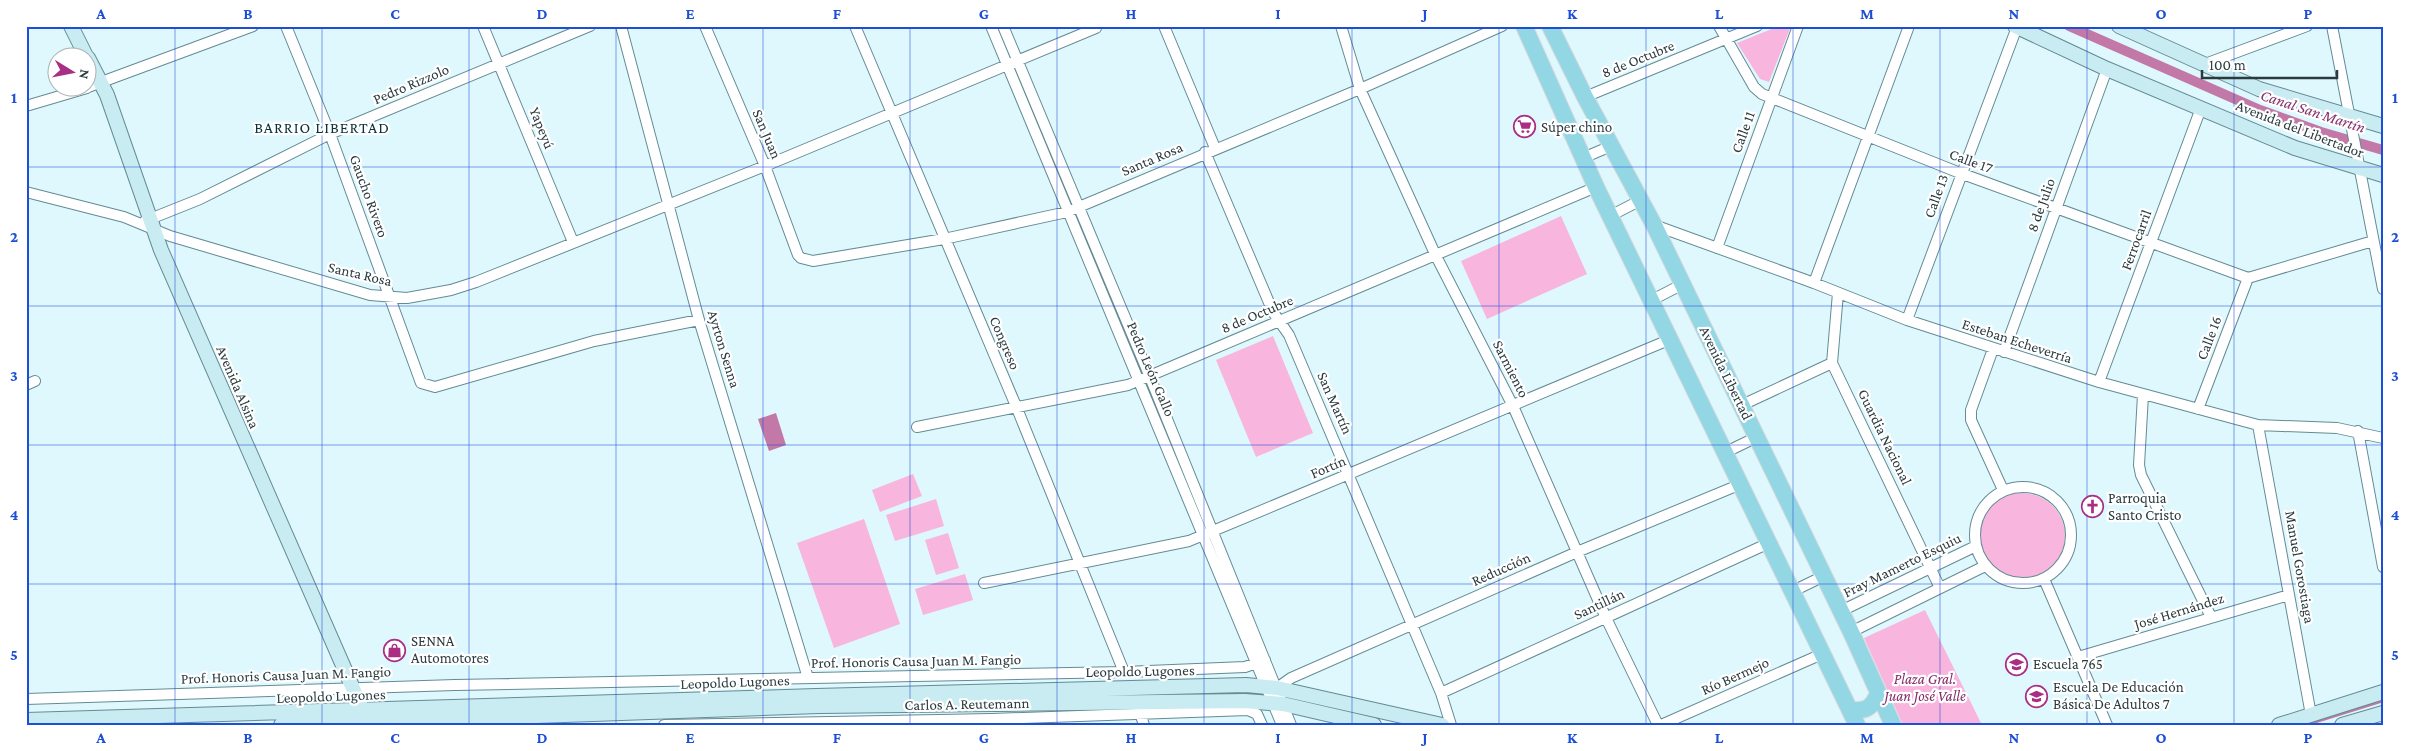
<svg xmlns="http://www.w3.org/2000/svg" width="2409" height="751" font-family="'Crimson Pro',serif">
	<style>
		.green { fill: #f8b5dd }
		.water { fill: #c379a7 }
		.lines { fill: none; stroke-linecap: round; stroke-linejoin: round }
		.stream { stroke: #c379a7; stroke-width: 2.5 }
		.canal { stroke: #c379a7; stroke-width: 10 }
		.street-casing { stroke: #648b94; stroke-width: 12 }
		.secondary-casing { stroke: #648b94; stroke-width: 16 }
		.primary-casing { stroke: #d4d8d9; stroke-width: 18 }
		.street { stroke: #fff; stroke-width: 10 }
		.secondary { stroke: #c9ebf2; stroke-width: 14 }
		.primary { stroke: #93d7e5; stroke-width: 16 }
		.grid { fill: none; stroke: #1d4ed8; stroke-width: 1; stroke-opacity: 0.55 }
		.labels { text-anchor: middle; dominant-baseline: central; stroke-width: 4.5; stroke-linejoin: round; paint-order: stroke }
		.street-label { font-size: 15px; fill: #2a3b3f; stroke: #fff }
		.poi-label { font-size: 15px; fill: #2a3b3f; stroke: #fff; text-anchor: start }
		.park-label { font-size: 15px; font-style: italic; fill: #842c68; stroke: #fff }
		.water-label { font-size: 16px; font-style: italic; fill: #88306b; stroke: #fff }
		.neighbourhood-label { font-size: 16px; letter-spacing: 1px; fill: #0b333b; stroke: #fff }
		.neatline { fill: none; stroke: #1d4ed8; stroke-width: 2 }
		.grid-label { font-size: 16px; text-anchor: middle; font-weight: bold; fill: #1d4ed8 }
	</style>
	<rect width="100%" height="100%" fill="#dff8fe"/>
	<path class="green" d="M1779,26h12l-22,56 -9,-3 -23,-36z
		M1561,216l26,58 -100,45 -26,-58z
		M1273,336l40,97 -57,24 -40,-97z
		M913,474l9,22 -42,16 -8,-22z
		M1979 536a43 43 0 1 1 86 0a43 43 0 1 1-86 0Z
		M936,499l8,27 -49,15 -9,-26z
		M864,519l36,105 -66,24 -37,-105z
		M948,533l11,35 -23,7 -11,-35z
		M965,574l8,26 -50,15 -8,-26z
		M1925,610l57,115h-79l-39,-87z"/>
	<path class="water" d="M776,413l10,32 -17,6 -11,-32z"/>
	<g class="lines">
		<path class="stream" d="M2306,725l77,-24"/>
		<path class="canal" d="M2069,26l191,84 61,22 62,18"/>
		<defs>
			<path id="street" d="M286,26l44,108 91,249 14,4 159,-46 105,-21
				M483,26l90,216
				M621,26l78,294 109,358
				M705,26l60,140 33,89 3,3 12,3 131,-22 123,-27 293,-123 142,-63
				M855,26l161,380 108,266
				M991,26l291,699
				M1003,26l147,351 141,348
				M1164,26l51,122
				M1341,26l19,63 76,167 77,150 93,212 52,107
				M1719,26l35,61 8,7 198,79 288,105
				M2332,26l51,263
				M2205,64l102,-38
				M88,87l165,-61
				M1585,97l172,-71
				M26,106l61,-18
				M1205,152l68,160 16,23 152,358 10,32
				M1583,158l28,-12
				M26,192l98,25 46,19 200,59 37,3 44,-8 25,-8 289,-116 331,-138
				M1610,216l31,-16
				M145,221l55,-22 130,-65 260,-108
				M1654,225l160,58 93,37 192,62 159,43 79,3 46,10
				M1717,248l81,-222
				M2248,278l125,-37
				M1814,283l95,-257
				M1838,293l-6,70 108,225
				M1652,300l31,-16
				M1907,320l110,-293
				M1993,349l-22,61v10l32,70
				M2004,352l103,-283
				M2099,382l102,-274
				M26,385l9,-4
				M2143,395l-4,70 2,10 70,142
				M1742,405l90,-42
				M2198,409l50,-131
				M2258,425l53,290
				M917,427l211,-42 468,-198
				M2358,431l25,136
				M1726,452l31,-15
				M1975 535a48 48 0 1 1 96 0a48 48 0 1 1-96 0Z
				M2044,579l63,146
				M984,583l205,-42 482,-202
				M1793,591l31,-15
				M1841,611l135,-65
				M1851,632l134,-66
				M2078,657l211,-62
				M1277,688l14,-10 286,-126 164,-68
				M1441,693l328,-150
				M26,699l429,-14 669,-13 121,-5 20,-7
				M1140,713l4,12
				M664,725l328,-6 256,-9 9,4 5,11
				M1661,725l161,-71"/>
			<path id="secondary" d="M71,26l16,32
				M2015,26l92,43 188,79 88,27
				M2119,26l140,63 124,37
				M88,58l19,37 54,155 205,468
				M26,720l790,-24 430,-11 31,3 165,37
				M281,725l538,-19 426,-5 38,3 91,21
				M2279,725l104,-33
				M2342,725l41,-12"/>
			<path id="primary" d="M1524,26l72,161 261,538
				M1550,26l35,71 69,128 197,407 42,93
				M1850,710c16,1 21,-1 28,-16"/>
		</defs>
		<use href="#street" class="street-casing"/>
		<use href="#secondary" class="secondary-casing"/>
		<use href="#primary" class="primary-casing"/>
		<use href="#street" class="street"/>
		<use href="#secondary" class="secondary"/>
		<use href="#primary" class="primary"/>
	</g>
	<path class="grid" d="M175,26v699M322,26v699M469,26v699M616,26v699M763,26v699M910,26v699M1057,26v699M1204,26v699M1352,26v699M1499,26v699M1646,26v699M1793,26v699M1940,26v699M2087,26v699M2234,26v699M26,167h2357M26,306h2357M26,445h2357M26,584h2357"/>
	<defs>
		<symbol id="supermarket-ring" viewBox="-11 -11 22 22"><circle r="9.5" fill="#fff" stroke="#a92f84" stroke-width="1.5"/><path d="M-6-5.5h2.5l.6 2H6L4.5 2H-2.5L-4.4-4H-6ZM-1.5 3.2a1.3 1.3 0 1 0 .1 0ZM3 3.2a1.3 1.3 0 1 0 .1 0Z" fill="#a92f84"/></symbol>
		<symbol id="church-ring" viewBox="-11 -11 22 22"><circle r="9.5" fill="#fff" stroke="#a92f84" stroke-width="1.5"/><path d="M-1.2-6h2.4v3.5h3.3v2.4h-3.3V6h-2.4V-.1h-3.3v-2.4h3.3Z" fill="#a92f84"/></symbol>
		<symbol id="shop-ring" viewBox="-11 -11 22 22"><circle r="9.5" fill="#fff" stroke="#a92f84" stroke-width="1.5"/><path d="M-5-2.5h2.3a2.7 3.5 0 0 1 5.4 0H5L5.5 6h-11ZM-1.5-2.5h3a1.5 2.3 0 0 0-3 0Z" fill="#a92f84"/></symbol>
		<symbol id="school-ring" viewBox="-11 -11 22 22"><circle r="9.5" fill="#fff" stroke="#a92f84" stroke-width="1.5"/><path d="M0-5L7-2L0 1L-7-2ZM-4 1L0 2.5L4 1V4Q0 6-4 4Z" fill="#a92f84"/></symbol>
	</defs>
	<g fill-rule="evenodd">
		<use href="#supermarket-ring" x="1512" y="114" width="25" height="25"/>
		<use href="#church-ring" x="2080" y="494" width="25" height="25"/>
		<use href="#shop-ring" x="382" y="638" width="25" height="25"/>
		<use href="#school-ring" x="2004" y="652" width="25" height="25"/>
		<use href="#school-ring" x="2024" y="684" width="25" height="25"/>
	</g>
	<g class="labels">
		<g class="street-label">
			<text transform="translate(1638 59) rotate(-22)">8 de Octubre</text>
			<text transform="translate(411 84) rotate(-23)">Pedro Rizzolo</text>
			<text transform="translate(542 128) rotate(68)">Yapeyú</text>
			<text transform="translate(2300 129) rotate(21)">Avenida del Libertador</text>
			<text transform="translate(1743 132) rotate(-70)">Calle 11</text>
			<text transform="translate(767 134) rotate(67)">San Juan</text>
			<text transform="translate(1152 159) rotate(-23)">Santa Rosa</text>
			<text transform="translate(1971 161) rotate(20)">Calle 17</text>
			<text transform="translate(369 196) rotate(70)">Gaucho Rivero</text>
			<text transform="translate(1936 196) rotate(-70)">Calle 13</text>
			<text transform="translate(2041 205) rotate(-70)">8 de Julio</text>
			<text transform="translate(2136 240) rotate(-70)">Ferrocarril</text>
			<text transform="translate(360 274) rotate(13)">Santa Rosa</text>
			<text transform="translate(1257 314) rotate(-23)">8 de Octubre</text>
			<text transform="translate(2209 338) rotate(-69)">Calle 16</text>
			<text transform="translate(2017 341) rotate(18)">Esteban Echeverría</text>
			<text transform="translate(1005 343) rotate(67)">Congreso</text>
			<text transform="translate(724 349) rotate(73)">Ayrton Senna</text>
			<text transform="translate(1151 369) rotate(67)">Pedro León Gallo</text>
			<text transform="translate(1511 369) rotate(63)">Sarmiento</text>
			<text transform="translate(1726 373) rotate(64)">Avenida Libertad</text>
			<text transform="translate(238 387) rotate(67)">Avenida Alsina</text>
			<text transform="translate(1335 403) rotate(66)">San Martín</text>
			<text transform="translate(1885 437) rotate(64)">Guardia Nacional</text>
			<text transform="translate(1328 467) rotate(-23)">Fortín</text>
			<text transform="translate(1902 565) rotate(-26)">Fray Mamerto Esquiu</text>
			<text transform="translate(2300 567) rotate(80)">Manuel Gorostiaga</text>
			<text transform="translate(1501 569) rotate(-24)">Reducción</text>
			<text transform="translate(1599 604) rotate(-25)">Santillán</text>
			<text transform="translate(2179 611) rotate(-17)">José Hernández</text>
			<text transform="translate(916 661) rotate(-1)">Prof. Honoris Causa Juan M. Fangio</text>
			<text transform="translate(1140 671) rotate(-1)">Leopoldo Lugones</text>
			<text transform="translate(286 675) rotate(-2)">Prof. Honoris Causa Juan M. Fangio</text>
			<text transform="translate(1735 676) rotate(-24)">Río Bermejo</text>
			<text transform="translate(735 682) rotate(-2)">Leopoldo Lugones</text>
			<text transform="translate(331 696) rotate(-2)">Leopoldo Lugones</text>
			<text transform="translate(967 704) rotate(-1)">Carlos A. Reutemann</text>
		</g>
		<g class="poi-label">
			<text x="1541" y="127">Súper chino</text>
			<text x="2108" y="498">Parroquia<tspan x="2108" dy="17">Santo Cristo</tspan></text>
			<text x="411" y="641">SENNA<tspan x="411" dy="17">Automotores</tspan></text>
			<text x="2033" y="664">Escuela 765</text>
			<text x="2053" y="687">Escuela De Educación<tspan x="2053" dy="17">Básica De Adultos 7</tspan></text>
		</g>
		<g class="park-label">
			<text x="1925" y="679">Plaza Gral.<tspan x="1925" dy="17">Juan José Valle</tspan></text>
		</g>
		<g class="water-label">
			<text transform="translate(2313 111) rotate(18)">Canal San Martín</text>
		</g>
		<g class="neighbourhood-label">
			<text x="322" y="127">BARRIO LIBERTAD</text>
		</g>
	</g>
	<rect width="2409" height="751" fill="none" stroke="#ffffff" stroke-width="55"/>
	<g transform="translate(72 72) rotate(100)"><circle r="24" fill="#ffffff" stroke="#aab1b2"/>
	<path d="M0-4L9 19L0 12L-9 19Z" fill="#a92f84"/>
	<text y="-8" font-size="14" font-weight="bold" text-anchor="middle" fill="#2a3b3f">N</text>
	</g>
	<path d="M2202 70v8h135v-8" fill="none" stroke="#2a3b3f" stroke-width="2.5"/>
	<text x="2209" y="70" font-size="15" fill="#2a3b3f" stroke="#ffffff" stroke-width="4" paint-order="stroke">100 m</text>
	<rect x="28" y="28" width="2354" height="696" class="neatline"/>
	<g class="grid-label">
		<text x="101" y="19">A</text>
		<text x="248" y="19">B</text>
		<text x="395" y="19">C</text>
		<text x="542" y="19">D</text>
		<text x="690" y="19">E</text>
		<text x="837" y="19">F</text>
		<text x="984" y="19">G</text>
		<text x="1131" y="19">H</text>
		<text x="1278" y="19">I</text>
		<text x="1425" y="19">J</text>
		<text x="1572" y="19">K</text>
		<text x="1719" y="19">L</text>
		<text x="1867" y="19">M</text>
		<text x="2014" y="19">N</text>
		<text x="2161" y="19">O</text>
		<text x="2308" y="19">P</text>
		<text x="14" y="103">1</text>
		<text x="2395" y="103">1</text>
		<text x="14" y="242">2</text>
		<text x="2395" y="242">2</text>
		<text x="14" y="381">3</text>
		<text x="2395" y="381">3</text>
		<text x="14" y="520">4</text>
		<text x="2395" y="520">4</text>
		<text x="14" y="660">5</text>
		<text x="2395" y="660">5</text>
		<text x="101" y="743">A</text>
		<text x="248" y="743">B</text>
		<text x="395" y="743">C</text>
		<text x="542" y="743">D</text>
		<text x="690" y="743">E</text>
		<text x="837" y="743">F</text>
		<text x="984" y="743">G</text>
		<text x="1131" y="743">H</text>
		<text x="1278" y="743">I</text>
		<text x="1425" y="743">J</text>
		<text x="1572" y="743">K</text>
		<text x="1719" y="743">L</text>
		<text x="1867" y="743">M</text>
		<text x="2014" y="743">N</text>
		<text x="2161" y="743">O</text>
		<text x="2308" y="743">P</text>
	</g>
</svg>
